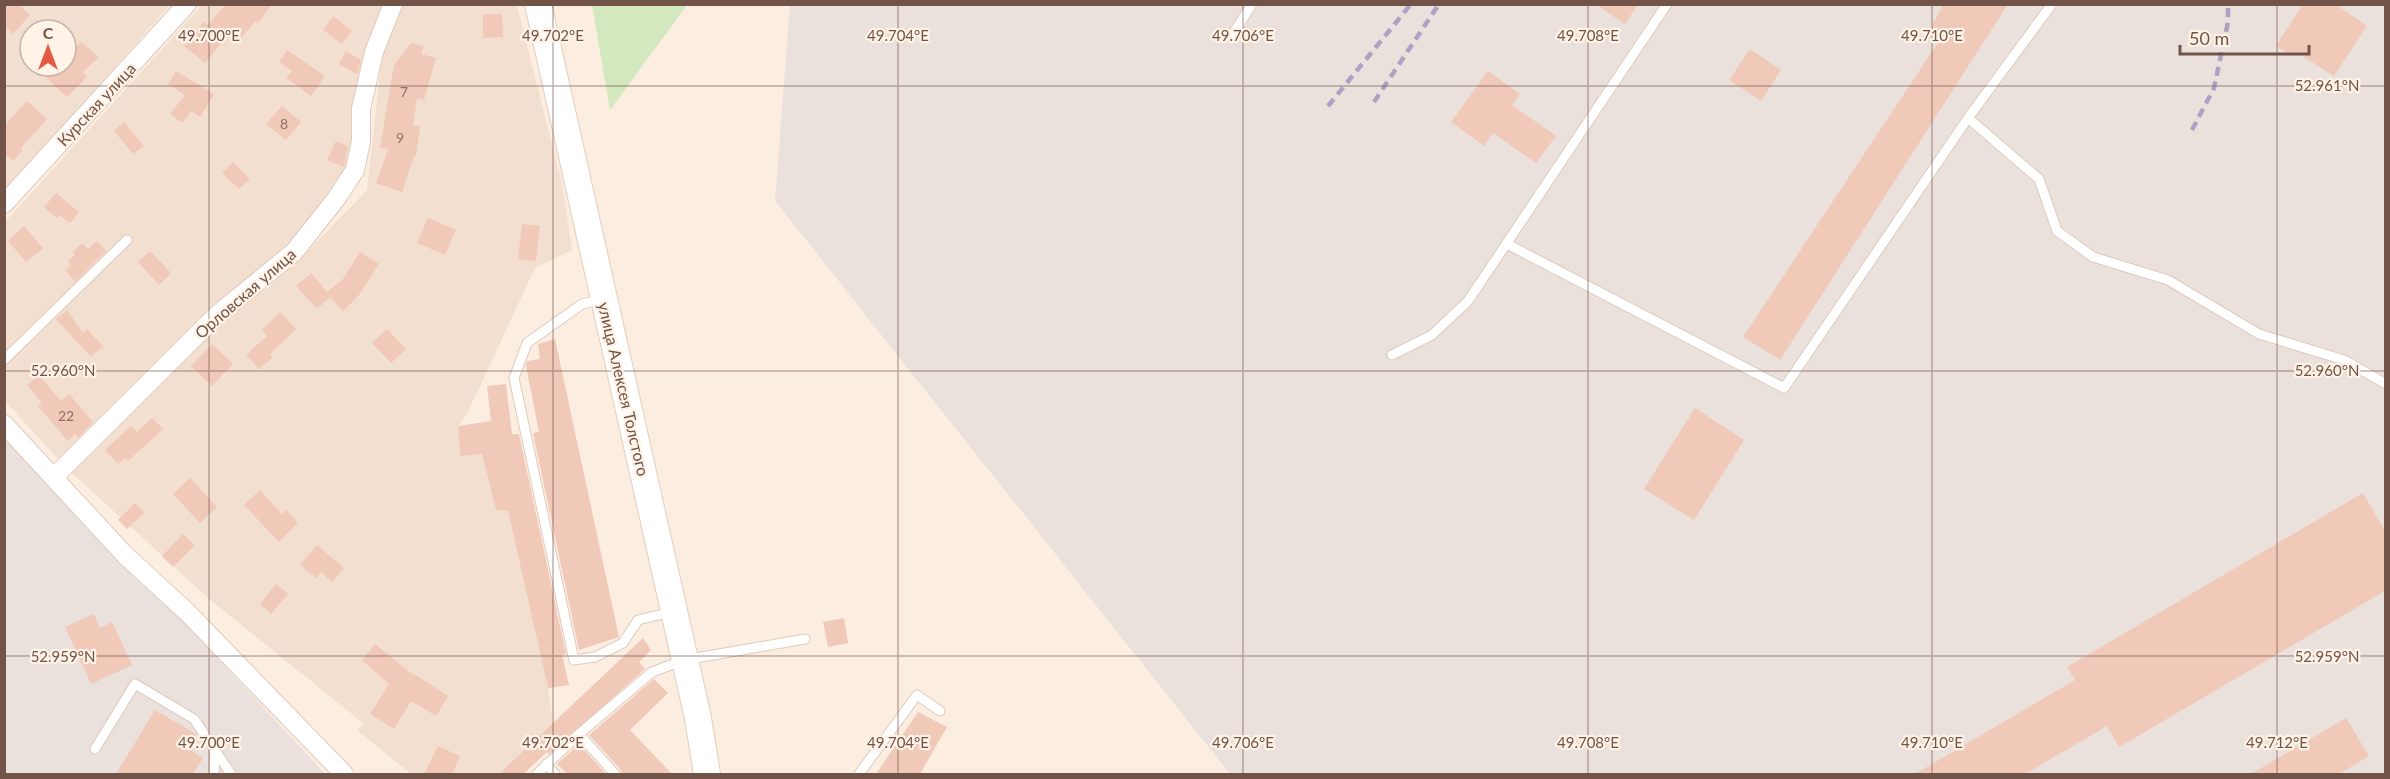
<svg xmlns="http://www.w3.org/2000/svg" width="2390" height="779" font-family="Lato,sans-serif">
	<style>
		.residential { fill: #f3dfcf; fill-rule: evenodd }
		.industrial { fill: #eae1dc }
		.green { fill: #d4e8c0 }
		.building { fill: #f0c9b8 }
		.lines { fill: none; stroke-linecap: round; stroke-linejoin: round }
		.lane-casing { stroke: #dfcabd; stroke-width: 11 }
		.street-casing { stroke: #dfcabd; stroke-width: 20 }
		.secondary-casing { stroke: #e6ccbd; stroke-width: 28 }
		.lane { stroke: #fff; stroke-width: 9 }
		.street { stroke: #fff; stroke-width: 18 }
		.secondary { stroke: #fff; stroke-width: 26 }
		.rail { stroke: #b0a0c4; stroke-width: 4.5; stroke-dasharray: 9 6; stroke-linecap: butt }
		.ticks { fill: none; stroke: #715348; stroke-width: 1.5; stroke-opacity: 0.45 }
		.labels { text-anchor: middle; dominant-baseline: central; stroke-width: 4.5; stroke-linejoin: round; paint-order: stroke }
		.number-label { font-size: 14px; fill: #917064 }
		.street-label { font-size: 16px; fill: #715348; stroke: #fff2e6 }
		.ticks-label { font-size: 15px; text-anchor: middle; fill: #715348; stroke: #fff2e6; stroke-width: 4.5; stroke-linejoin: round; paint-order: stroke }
	</style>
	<rect width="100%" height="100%" fill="#fbeee0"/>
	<path class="residential" d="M5,5h165l-165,187zM30,30h36v36h-36z
		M202,5h181l-27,84 -4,65 -12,28 -58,70 -222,209 -55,-60 -1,-178z
		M398,5h119l45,179 10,66 -37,18 -67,144 -10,15 2,28 22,-1 14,56 12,1 40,177 5,35 -54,51h-88l-54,-44 7,-6 -156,-126 -137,-126 145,-147 88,-70 63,-65 15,-135z"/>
	<path class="industrial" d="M790,5h1595v769h-1155l-455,-573z
		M5,429l320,345h-320z"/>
	<path class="green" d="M592,5h95l-77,105z"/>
	<path class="building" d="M4,4h14l12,11 -17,19 -9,-8z
		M226,4h46l-14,19 -3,-1 -15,17 -9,-8 -26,32 -21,-17 20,-24 4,3z
		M1595,4h43l-13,20z
		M1944,4h64l-228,356 -37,-23 198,-299 -13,-6z
		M2303,4h32l32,22 -33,50 -38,-24 -3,5 -17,-11z
		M483,14h19l1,23 -20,1z
		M333,16l19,15 -10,13 -19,-14z
		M81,42l18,15 -16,15 4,5 -20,20 -25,-23 7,-8h17v-9z
		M411,43l13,3 -3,8 15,4 -12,42 -7,-2 -4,28h7l-4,30h-2l-12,36 -26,-9 12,-34 -8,-1 14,-83z
		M1750,49l31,21 -20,31 -32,-21z
		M287,50l38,26 -14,20 -25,-18 6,-7 -13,-9z
		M346,51l15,9 -4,14 -18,-10z
		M176,71l38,23 -14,23 -9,-6 -9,12 -12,-9 15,-19 -17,-11z
		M1488,71l32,23 -8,11 44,31 -20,27 -43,-30 -9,13 -33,-24z
		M27,101l20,18 -26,29 2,2 -10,11 -9,-8v-27z
		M282,106l19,16 -15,18 -20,-16z
		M124,122l20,24 -11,8 -19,-23z
		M336,141l12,5 -4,21 -17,-7z
		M233,162l17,17 -11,10 -17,-16z
		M56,193l23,19 -9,11 -11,-8 -2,3 -13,-11z
		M428,218l28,12 -11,25 -28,-12z
		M522,224l18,2 -4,35 -18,-2z
		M24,226l19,22 -17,14 -18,-21z
		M97,241l9,10 -31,31 -10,-12 6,-5 -3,-4 7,-6 -2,-3 9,-9 6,6z
		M150,251l21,22 -12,12 -21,-23z
		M360,252l19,12 -20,31 -16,16 -13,-14 -13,12 -21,-23 15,-13 16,19 16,-13z
		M67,310l16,23 4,-4 16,17 -12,11 -35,-38z
		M280,312l16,17 -26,25 3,3 -14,12 -13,-14 21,-19 -5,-6z
		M387,329l19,20 -15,14 -19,-20z
		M555,339l64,298 -40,13 -46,-217 6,-1 -13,-66 1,-5 13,-2 -2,-15z
		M212,344l21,20 -21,22 -21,-20z
		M39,375l22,26 8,-7 24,28 -15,16 -3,-4 -7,7 -30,-35 4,-3 -15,-18z
		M506,384l6,50h7l47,220 -4,1 7,30 -21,3 -40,-177 -12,-1 -14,-56 -22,2 -2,-30 33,-5 -4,-35z
		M1695,408l49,32 -50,80 -50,-31z
		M152,418l11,11 -35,32 -3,-3 -7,6 -13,-14 26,-24 6,6z
		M190,478l27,29 -17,16 -27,-29z
		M260,490l22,24 4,-4 12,13 -19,19 -35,-37z
		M2363,493l22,38v60l-266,156 -12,-21 -82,48h-110l160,-94 -8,-13z
		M135,503l9,10 -17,16 -9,-9z
		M183,534l12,11 -22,22 -11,-11z
		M317,545l27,23 -12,14 -11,-10 -5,6 -16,-13z
		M276,584l12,10 -17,20 -11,-10z
		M94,614l6,14 12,-6 20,43 -41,19 -26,-57z
		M844,618l4,25 -20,4 -5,-25z
		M643,638l8,12 -12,12 6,7 -96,85 -2,-2 -24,22h-24z
		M375,644l38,31 1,-1 34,22 -12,20 -25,-15 -17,28 -24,-15 19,-30 -27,-24z
		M654,679l14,14 -38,37 42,44h-50l-2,-5 -31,-34z
		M155,710l41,24 -8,15 15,9 -10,16h-77z
		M918,712l29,15 -27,47h-44z
		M2346,718l23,38 -30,18h-88z
		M579,744l27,30h-39l-10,-10z
		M438,746l22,10 -8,18h-28z"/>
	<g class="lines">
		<defs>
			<path id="lane" d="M1233,34l19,-30
				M1968,118l71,61 18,52 36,26 75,23 91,54 85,26 42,24
				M1507,244l277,144 184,-270 84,-114
				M603,299l-21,5 -55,39 -13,35 60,282 21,-3 28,-14 15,-23 33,-8
				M1392,355l40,-20 36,-34 199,-297
				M4,360l123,-120
				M579,734l36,40
				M95,749l40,-65 59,35 37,55
				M546,764l9,10
				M214,774l1,-25
				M537,774l42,-40 73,-62 32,-12 121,-21
				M859,774l58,-79 23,16"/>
			<path id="street" d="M4,204l183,-200
				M4,424l121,131 62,57 157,162
				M54,477l164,-163 76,-62 42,-53 19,-29 6,-29v-32l13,-57 19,-48"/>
			<path id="secondary" d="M538,4l160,714 9,56"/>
		</defs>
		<use href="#lane" class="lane-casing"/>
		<use href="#street" class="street-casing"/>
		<use href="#secondary" class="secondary-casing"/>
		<use href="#lane" class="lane"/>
		<use href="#street" class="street"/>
		<use href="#secondary" class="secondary"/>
		<path class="rail" d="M1374,102l65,-98
			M1328,106l83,-102
			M2192,130l22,-42 14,-66v-18"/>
	</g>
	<path class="ticks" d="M209,4v770M553,4v770M898,4v770M1243,4v770M1588,4v770M1932,4v770M2277,4v770M4,86h2382M4,371h2382M4,656h2382"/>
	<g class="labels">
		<g class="number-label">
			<text x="404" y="91">7</text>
			<text x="284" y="123">8</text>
			<text x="400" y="137">9</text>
			<text x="66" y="415">22</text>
		</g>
		<g class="street-label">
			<text transform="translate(96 104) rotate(-47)">Курская улица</text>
			<text transform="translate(245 293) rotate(-41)">Орловская улица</text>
			<text transform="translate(624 389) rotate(77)">улица Алексея Толстого</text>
		</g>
	</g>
	<g class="ticks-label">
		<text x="209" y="41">49.700°E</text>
		<text x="553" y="41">49.702°E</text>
		<text x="898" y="41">49.704°E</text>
		<text x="1243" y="41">49.706°E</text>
		<text x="1588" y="41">49.708°E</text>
		<text x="1932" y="41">49.710°E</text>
		<text x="2327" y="91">52.961°N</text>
		<text x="63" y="376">52.960°N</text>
		<text x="2327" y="376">52.960°N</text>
		<text x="63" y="662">52.959°N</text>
		<text x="2327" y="662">52.959°N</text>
		<text x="209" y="748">49.700°E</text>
		<text x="553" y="748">49.702°E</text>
		<text x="898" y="748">49.704°E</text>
		<text x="1243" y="748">49.706°E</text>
		<text x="1588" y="748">49.708°E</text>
		<text x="1932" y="748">49.710°E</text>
		<text x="2277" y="748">49.712°E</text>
	</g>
	<rect width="2390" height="779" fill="none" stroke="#715348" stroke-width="12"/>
	<g transform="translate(48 48)"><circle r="28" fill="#fff2e6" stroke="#c6b2a7" stroke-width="1.5"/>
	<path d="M0-4.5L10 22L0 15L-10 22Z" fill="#e45a47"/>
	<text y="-9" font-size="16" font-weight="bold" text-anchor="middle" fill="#715348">С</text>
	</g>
	<path d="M2180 45v9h129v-9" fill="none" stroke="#715348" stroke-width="3"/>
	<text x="2189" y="45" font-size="18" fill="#715348" stroke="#fff2e6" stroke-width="4.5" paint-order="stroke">50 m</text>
</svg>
